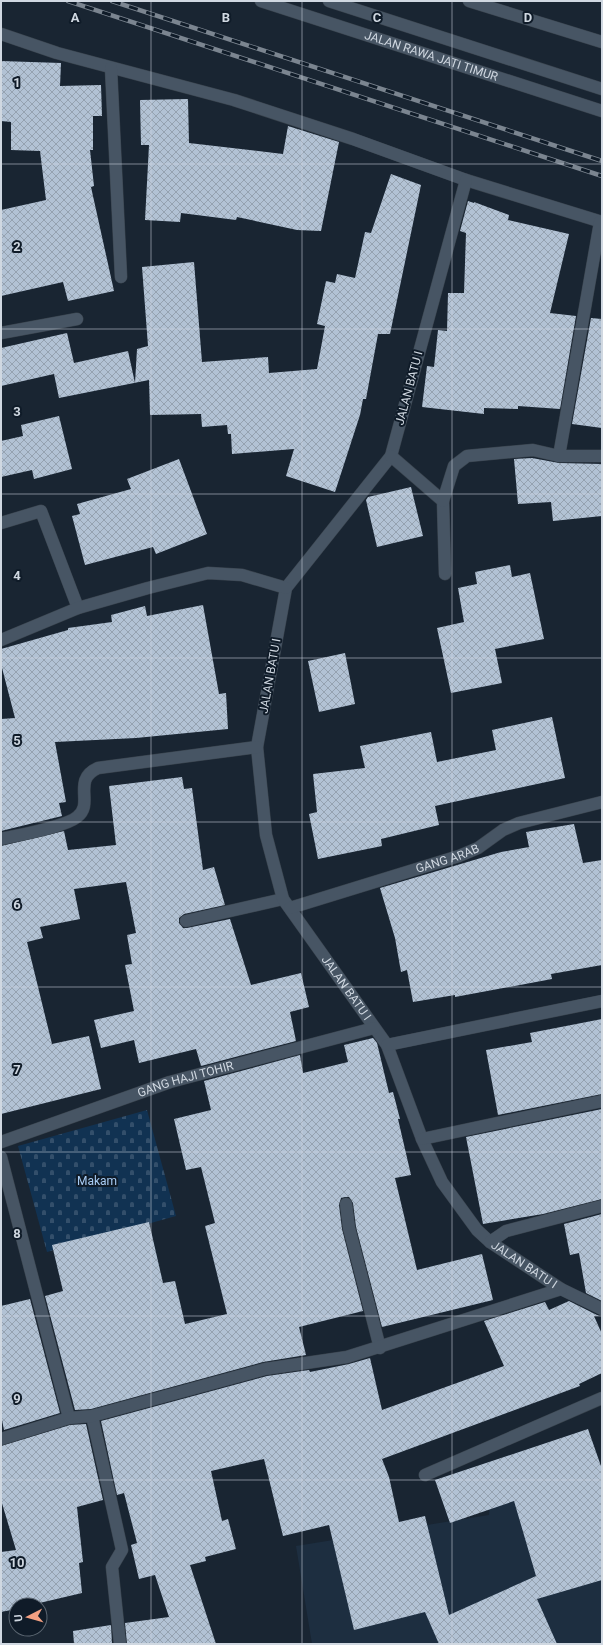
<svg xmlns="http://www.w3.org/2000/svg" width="603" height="1645" font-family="Roboto,sans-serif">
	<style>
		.built { fill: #1d2e40 }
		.cemetery { fill: url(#cemetery-stones) }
		.building { fill: url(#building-cross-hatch) }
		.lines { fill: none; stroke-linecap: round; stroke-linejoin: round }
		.lane-casing { stroke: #39434d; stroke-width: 13 }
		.street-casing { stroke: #39434d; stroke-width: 13 }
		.secondary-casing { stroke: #39434d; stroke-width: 13 }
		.lane { stroke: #475564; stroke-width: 12 }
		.street { stroke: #475564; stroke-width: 12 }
		.secondary { stroke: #475564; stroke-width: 12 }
		.rail-casing { stroke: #7b8590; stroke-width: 4.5 }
		.rail { stroke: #0f1b28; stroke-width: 3; stroke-dasharray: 9; stroke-linecap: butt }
		.grid { fill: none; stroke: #d0d8e1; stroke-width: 1; stroke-opacity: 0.55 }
		.labels { text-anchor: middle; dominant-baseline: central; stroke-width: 4; stroke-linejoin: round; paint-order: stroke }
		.street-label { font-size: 12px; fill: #d0d8e1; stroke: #0f1b28 }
		.park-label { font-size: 12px; fill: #a8ccf4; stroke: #0f1b28 }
		.grid-label { font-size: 13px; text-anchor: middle; font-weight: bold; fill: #d0d8e1; stroke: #0f1b28; stroke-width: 4; stroke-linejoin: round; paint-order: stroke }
	</style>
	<defs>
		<pattern id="cemetery-stones" width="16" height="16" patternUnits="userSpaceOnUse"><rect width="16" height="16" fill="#113252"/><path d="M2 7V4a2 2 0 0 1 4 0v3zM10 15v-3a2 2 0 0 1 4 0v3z" fill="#334f6b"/></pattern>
		<pattern id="building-cross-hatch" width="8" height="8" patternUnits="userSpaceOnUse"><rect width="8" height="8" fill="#b2c2d4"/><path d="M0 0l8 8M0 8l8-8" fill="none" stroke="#95a2b0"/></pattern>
	</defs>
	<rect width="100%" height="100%" fill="#192532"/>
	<path class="built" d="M602,1467v177h-290l-16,-98 193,-31 2,-25z"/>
	<path class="cemetery" d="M147,1110l29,106 -129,36 -29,-106z"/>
	<path class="building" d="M1,61l60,2 -1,23 41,-1 1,31h-9v34h-3l4,36 -3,1 23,104 -46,10 -5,-19 -62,14v-86l45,-10 -6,-49 -29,-1v-28l-10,-1z
		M188,99l1,44 94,11 5,-28 51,16 -18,89 -24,-1 -60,-13 -1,3 -55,-7 -1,9 -35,-2 4,-75h-8l-1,-45z
		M391,174l30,11 -31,149h-12l-12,65h-3l-3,16 -25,77 -49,-16 8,-27 -62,5 -1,-20h-3l-1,-9 -25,2 -1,-13 -51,1 -1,-35 -90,18 -5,-24 -53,12v-38l66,-15 7,30 54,-12 7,32 2,-34 11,-3 -6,-79 52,-5 8,100 66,-5 1,16 48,-4 8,-43 -8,-2 9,-43 9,2 2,-9 18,4 10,-46 6,1z
		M468,201l6,2v-1l35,13 -1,5 61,14 -19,79 26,3 -16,93 -42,-3v3l-34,-1v6l-62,-7 5,-41 7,1 4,-37 9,1 1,-38h16l2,-60 -6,-2z
		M591,318l11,1v109l-30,-4z
		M59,416l13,53 -38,10 -2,-9 -31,7v-36l22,-5 -2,-11z
		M532,458l27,5 43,1v52l-49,5 -2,-19 -33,2 -4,-45z
		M179,459l28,75 -51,20 -3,-7 -68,18 -13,-49 8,-2 -3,-10 54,-15 -4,-10z
		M411,487l12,49 -46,11 -11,-47 2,-3z
		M510,565l2,12 18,-4 14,66 -49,10 7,34 -51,10 -14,-65 27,-6 -6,-34 19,-4 -2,-12z
		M203,605l16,89 7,-1 2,36 -92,9 -81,4 11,60 -7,1 3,13 -61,15v-112l14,-1 -14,-54v-15l67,-19v-2l44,-6 -1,-7 34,-9 2,10z
		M345,653l10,51 -36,8 -11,-51z
		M552,717l13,61 -130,28 4,19 -58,14 1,7 -64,13 -9,-45 8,-2 -4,-38 52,-6 -5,-22 71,-14 6,30 59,-12 -4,-20z
		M182,777l2,12 8,-1 11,82 11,-3 11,38 -41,9 -5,4v5l4,5h4l43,-9 21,66 50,-12 8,34 -19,5 6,29 -95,25 -5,-17 -57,14 -5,-23 -33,8 -7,-28 40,-9 -9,-46 7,-1 -5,-29 9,-2 -10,-51 -52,7 6,30 -40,8 3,11 -16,4 25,102 37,-8 12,53 -100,25v-268l63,-15 4,19 48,-5 -7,-59z
		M574,824l9,39 19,-3v105l-51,9 1,5 -97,18v-2l-42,7 -6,-32 -6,2 -6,-34 -15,-50 121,-36 28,-5 -3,-15z
		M602,1019v75l-104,21 -12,-65 46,-8 -2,-9z
		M373,1038l4,5 12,50 4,-1 7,27h-2l13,56 -16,3 22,92 65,-16 11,46 -111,27 -26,-100 -3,-24 -4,-6h-4l-4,1 -2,7 3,24 21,82 -64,16 7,28 -43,7 -172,47 -16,1 -30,-114 18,-5 -11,-46 97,-23 14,61 12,-2 10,43 42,-10 -22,-88 10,-3 -14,-56 -15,3 -12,-51 37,-9 -7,-29 96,-26 3,18 45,-11 -4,-17z
		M602,1109v90l-59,15 -60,10 -17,-87z
		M602,1214v87l-16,-8 -7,-40 -9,2 -6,-31z
		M30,1299l30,114 -56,17 -3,-15v-109z
		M569,1301l30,15h-5l8,18v39l-23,11 1,2 -198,73 7,18 10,45 26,-6 24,99 87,-39 -22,-75 -64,22 -15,-43 153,-51 14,40v111l-65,19 20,45h-118l-14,-32 -71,18 -25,-105 -46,11 -19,-77 -53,12 11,50 6,-2 8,30 -31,8 1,4 -16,4 26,79h-89l-2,-21 44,-6 -14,-42 -16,4 -8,-34 6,-2 -13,-50 -7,2 -16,-74 166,-45 42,-6 1,2 39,-8 21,-6 12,52 122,-44 -20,-45 61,-19 4,8z
		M86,1424l17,76 -26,7 6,55 -4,1 3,30 -51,12h-15v4l-15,3v-60l15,-2 -15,-50v-54l69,-21z
		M111,1625l1,19h-38l-1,-13z"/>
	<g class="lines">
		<defs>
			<path id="lane" d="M186,921l97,-22"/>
			<g id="street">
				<path d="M469,1l133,41"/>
				<path d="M1,34l56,19 177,47 119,39 113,41 136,42"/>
				<path d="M111,68l10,209"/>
				<path id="s1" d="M466,180l-75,276 -105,132 -29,159 9,88 17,64 104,146 35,94 20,43 35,48 13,12 71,47 41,20"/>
				<path d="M1,333l76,-14"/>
				<path d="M391,456l52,45 2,73"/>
				<path d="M559,456l41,-234"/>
				<path d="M443,501l11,-35 13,-10 66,-6 26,6h43"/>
				<path d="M1,523l40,-12 37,97"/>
				<path d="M1,640l77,-32 70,-20 60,-15 34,2 44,13"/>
				<path d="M1,839c18,-4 64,-12 76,-22 18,-13 -6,-37 21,-49l159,-21"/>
				<path id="s2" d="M290,908l169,-52 19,-8 25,-18 16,-7 83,-21"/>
				<path d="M387,1045l215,-44"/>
				<path d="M422,1139l180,-38"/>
				<path id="s3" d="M1,1142l169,-60 204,-54"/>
				<path d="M1,1157l68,261"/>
				<path d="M346,1204l3,24 31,120"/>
				<path d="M490,1242l16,-11 96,-25"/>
				<path d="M92,1416l30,134 -10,17 8,77"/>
				<path d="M1,1439l68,-21 23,-2 173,-47 82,-12 214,-68"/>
				<path d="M425,1475l177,-77"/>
			</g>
			<g id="secondary">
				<path id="s4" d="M261,1l341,110"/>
				<path d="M329,1l273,88"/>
			</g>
		</defs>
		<use href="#lane" class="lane-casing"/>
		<use href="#street" class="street-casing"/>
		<use href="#secondary" class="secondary-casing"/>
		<use href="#lane" class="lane"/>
		<use href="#street" class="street"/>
		<use href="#secondary" class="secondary"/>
		<defs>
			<path id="rail" d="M68,1l534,175
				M112,1l490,160"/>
		</defs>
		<use href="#rail" class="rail-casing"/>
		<use href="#rail" class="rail"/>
	</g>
	<path class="grid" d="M151,1v1643M302,1v1643M452,1v1643M1,164h601M1,329h601M1,494h601M1,658h601M1,822h601M1,987h601M1,1152h601M1,1316h601M1,1480h601"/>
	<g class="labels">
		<g class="street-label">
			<text stroke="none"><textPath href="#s4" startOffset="179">JALAN RAWA JATI TIMUR</textPath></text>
			<text transform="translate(409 388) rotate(-75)">JALAN BATU I</text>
			<text transform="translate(270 676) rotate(-80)">JALAN BATU I</text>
			<text stroke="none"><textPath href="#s2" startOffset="165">GANG ARAB</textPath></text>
			<text stroke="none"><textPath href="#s1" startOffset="880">JALAN BATU I</textPath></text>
			<text stroke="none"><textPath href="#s3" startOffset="195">GANG HAJI TOHIR</textPath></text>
			<text stroke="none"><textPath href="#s1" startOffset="1216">JALAN BATU I</textPath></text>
		</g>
		<g class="park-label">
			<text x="97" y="1181">Makam</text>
		</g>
	</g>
	<g class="grid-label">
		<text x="75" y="22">A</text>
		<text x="226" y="22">B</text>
		<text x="377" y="22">C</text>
		<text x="528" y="22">D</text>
		<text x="17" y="87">1</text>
		<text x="17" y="251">2</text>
		<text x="17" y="416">3</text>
		<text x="17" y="580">4</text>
		<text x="17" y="745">5</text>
		<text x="17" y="909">6</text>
		<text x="17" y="1074">7</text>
		<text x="17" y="1238">8</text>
		<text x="17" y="1403">9</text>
		<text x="17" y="1567">10</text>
	</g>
	<rect width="603" height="1645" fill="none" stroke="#d0d8e1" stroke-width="4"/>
	<g transform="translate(28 1617) rotate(264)"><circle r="19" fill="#0f1b28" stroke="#5c6772"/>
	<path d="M0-3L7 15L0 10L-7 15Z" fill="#f3a082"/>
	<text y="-6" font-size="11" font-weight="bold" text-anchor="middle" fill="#d0d8e1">U</text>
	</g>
</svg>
